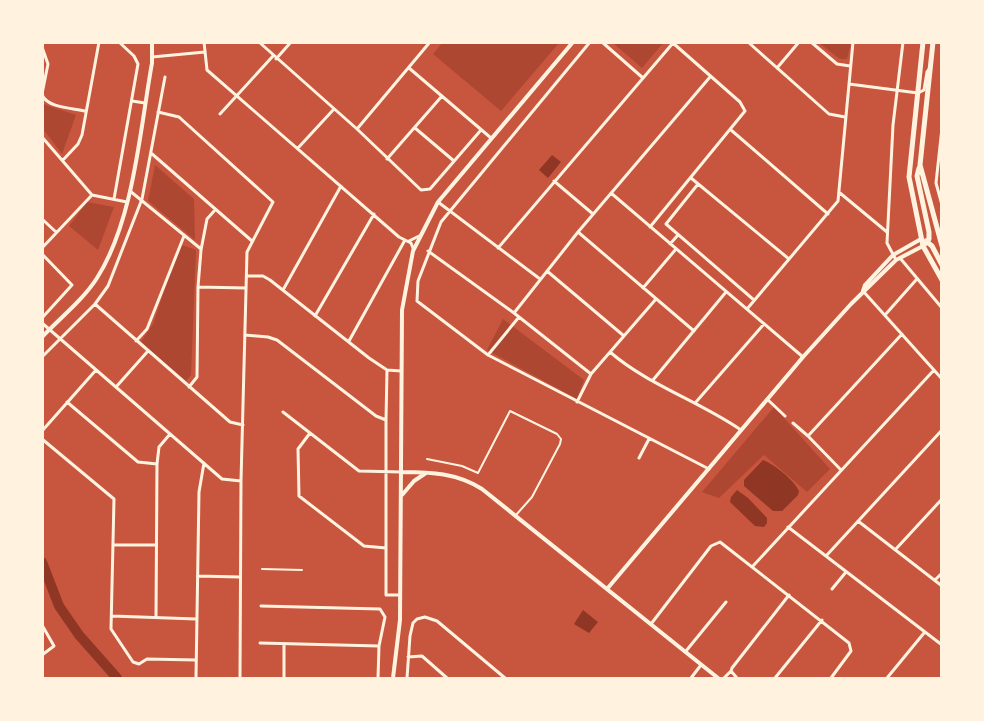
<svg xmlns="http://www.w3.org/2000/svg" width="984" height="721" font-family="Mulish,sans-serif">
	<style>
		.green { fill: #ae4732 }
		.water { fill: #8f3625 }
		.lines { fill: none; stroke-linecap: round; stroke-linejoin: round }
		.river { stroke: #8f3625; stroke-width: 10 }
		.service { stroke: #fff3e0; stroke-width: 2 }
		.minor { stroke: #fff3e0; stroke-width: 3 }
		.tertiary { stroke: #fff3e0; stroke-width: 4 }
		.primary { stroke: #fff3e0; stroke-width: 5 }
	</style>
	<rect width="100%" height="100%" fill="#c8553d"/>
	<path class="green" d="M443,42h116v1l-58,68 -68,-57z
		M613,43h50l-21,25z
		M819,43h32l-4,16h-7z
		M43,104l33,11 -14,39 -19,-25z
		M155,165l39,34 1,41 -47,-39z
		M87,202l27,5 -16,43 -29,-24z
		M182,245l14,5 -5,125 -5,6 -46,-38 13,-19 24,-71z
		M503,319l81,61 -7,19 -90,-49z
		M774,407l56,62 -23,23 -43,-37 -45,43 -17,-6z"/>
	<path class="water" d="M552,155l9,7 -13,16 -9,-8z
		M763,460c11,4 31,20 36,31l-1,4 -16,16h-9l-29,-25v-6z
		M737,490l11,8 19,20v5l-3,4 -9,-1 -25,-24 1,-5z
		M583,610l15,12 -9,11 -15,-9z"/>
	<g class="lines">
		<path class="river" d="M42,562l17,44 20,29 38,43"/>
		<path class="service" d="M427,459l35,7 16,7 32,-62 47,23 4,5 -1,5 -28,53 -16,18
			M262,569l40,1"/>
		<path class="minor" d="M204,42l3,28 192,167 12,6 2,5
			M259,42l98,87 64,61 9,-1 51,-59
			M590,42l-149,180 -23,59 -1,20 71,54 221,114
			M602,42l41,36
			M748,42l81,72 16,3
			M811,42l26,22 13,2
			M42,47l6,17 -6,30
			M152,57l53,-5
			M276,59l15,-17
			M409,68l82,70
			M777,68l22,-26
			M849,84l69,9 6,-3 3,-18 3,-4
			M42,95c6,13 30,13 43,16
			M132,101l13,2
			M158,112l21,5 94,85 -26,50 -6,229 -1,197
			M220,114l53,-58
			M415,128l39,33
			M942,128l-6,55 6,22
			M357,129l73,-87
			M731,130l97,84
			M42,137l50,58
			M298,148l36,-39
			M151,153l101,88
			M387,159l55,-63
			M63,160l15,-16 4,-9 17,-93
			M691,178l98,81
			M554,181l39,33
			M698,184l-32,40 88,76
			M130,191l71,58
			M611,193l192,164
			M840,193l47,39
			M92,195l35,7
			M114,199l24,-135 -4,-8 -15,-14
			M438,202l102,77
			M42,219l14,13
			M650,227l95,-116 -5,-9 -67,-59
			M578,232l116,99
			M409,241l10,-5
			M670,244l8,-9
			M42,248l50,-53
			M498,248l175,-205
			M428,251l86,62 77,61
			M42,254l30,31 -30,33
			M900,258l42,50
			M896,260l-9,-17 6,-118 10,-83
			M547,271l77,65
			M247,276h16l7,4 99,78 18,12 14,1
			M198,287l48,1
			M643,288l33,-39
			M283,290l58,-104
			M863,291l79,88
			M95,304l135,118 13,3
			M747,309l91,-108 15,-159
			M514,313l64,-81 132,-155
			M885,315l31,-35
			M315,316l59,-102
			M42,323l180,156 19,2
			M245,335l23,2 9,3 99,76 10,4 1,-50
			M136,341l11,-12 37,-93
			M349,341l56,-101
			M610,352c38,33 89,49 131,78
			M488,355l31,-38
			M42,357l53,-53 13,-18 34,-87 23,-122
			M653,380l73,-88
			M116,387l32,-36
			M189,387l8,-10 1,-90 3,-37 6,-31 8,-9
			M767,399l18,17
			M67,402l71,60 19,2
			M577,402l14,-28 65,-75
			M696,402l68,-78
			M283,412l76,59 42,1
			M386,420v175h14
			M793,423l15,13
			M42,431l54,-61
			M310,433l-12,16 1,47 65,50 22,2
			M42,439l72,60 -3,130 22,33 6,2 8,-5 49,1
			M639,458l10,-19
			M841,470l-33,-34 94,-102
			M858,521l84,65
			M788,527l154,118
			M114,545h41
			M895,550l47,-51
			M826,556l116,-126
			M753,566l181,-196
			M198,576l42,1
			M935,580l7,-7
			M832,589l14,-17
			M261,606l119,3 5,8 -6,29 -1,32
			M112,616l84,3
			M156,617l1,-153 2,-17 11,-13
			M651,624l60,-78 9,-4 129,101 2,8 -20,27
			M42,625l12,21 -12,9
			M260,643l119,3
			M686,651l40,-49
			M408,657l14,-1 25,22
			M196,678l3,-186 5,-29
			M284,678v-34
			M407,678l3,-42 3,-13 4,-4 8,-2 12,4 68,57
			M691,678l10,-13
			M724,678l7,-7
			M737,678l-6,-7 1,-3 57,-73
			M775,678l47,-58
			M887,678l37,-45"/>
		<path class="tertiary" d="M863,291l2,-6 28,-30 28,-16
			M42,337c18,-19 41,-37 55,-59 37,-58 43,-149 55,-215v-21
			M402,472c29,0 55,1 80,17l236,189
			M402,495l12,-14 12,-8
			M607,589l196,-232 48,-53 45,-44 27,-14
			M393,678l7,-58 2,-310 11,-59 25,-49 135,-160"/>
		<path class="primary" d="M923,42l-14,135 14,69 19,34
			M933,42l-13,123 22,81
			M919,168l-2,8 12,56v7l-6,7
			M926,241l6,5 10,19"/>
	</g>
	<rect width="984" height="721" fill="none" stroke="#fff3e0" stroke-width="88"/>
</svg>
